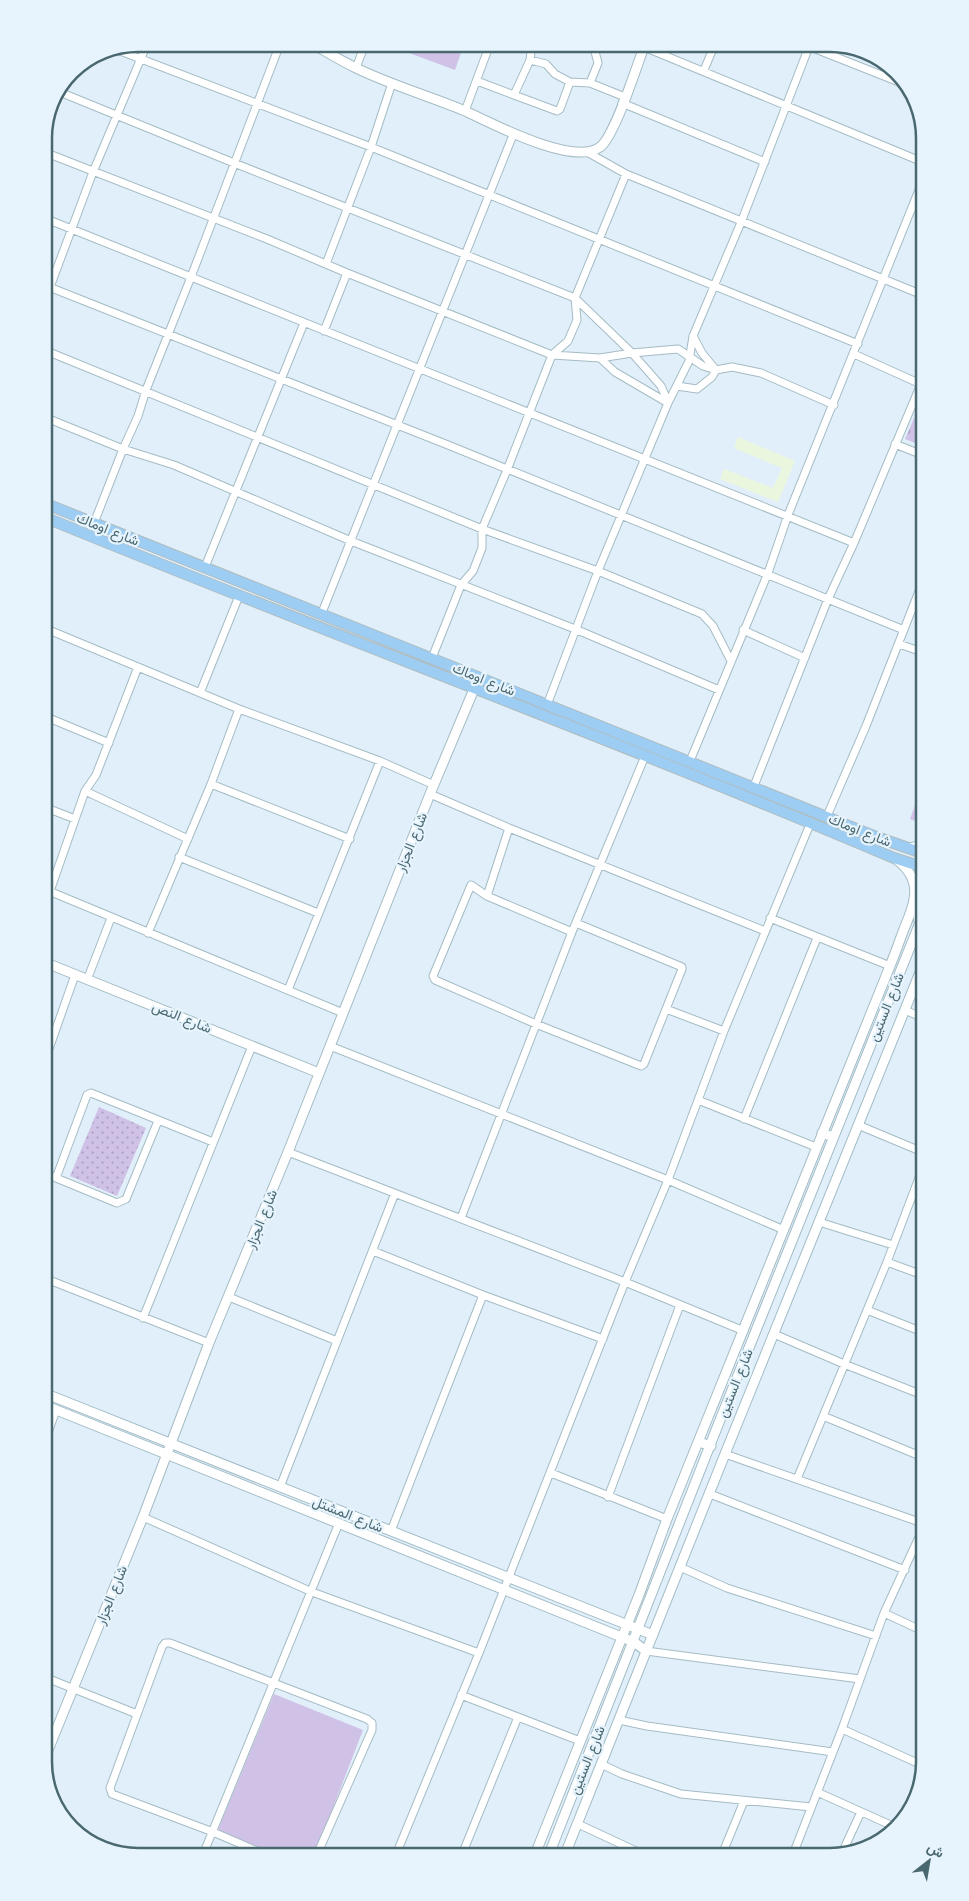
<svg xmlns="http://www.w3.org/2000/svg" width="969" height="1901" font-family="'Work Sans',Vazirmatn,sans-serif">
	<style>
		.education { fill: #ebf6de }
		.grass { fill: url(#grass-tufts) }
		.park { fill: #d0c1e6 }
		.garden { fill: url(#garden-dots) }
		.lines { fill: none; stroke-linecap: round; stroke-linejoin: round }
		.minor-casing { stroke: #a4bcc4; stroke-width: 9 }
		.tertiary-casing { stroke: #a4bcc4; stroke-width: 11 }
		.secondary-casing { stroke: #a0bcc6; stroke-width: 11 }
		.primary-casing { stroke: #afbdc0; stroke-width: 12 }
		.minor { stroke: #fff; stroke-width: 7 }
		.tertiary { stroke: #fff; stroke-width: 9 }
		.secondary { stroke: #fff; stroke-width: 9 }
		.primary { stroke: #9ecdf4; stroke-width: 10 }
		.labels { text-anchor: middle; dominant-baseline: central; stroke-width: 4.5; stroke-linejoin: round; paint-order: stroke }
		.street-label { font-size: 14px; fill: #4a686f; stroke: #e7f4fd }
		.rim { fill: none; stroke: #4a686f; stroke-width: 2.5 }
	</style>
	<defs>
		<pattern id="grass-tufts" width="24" height="20" patternUnits="userSpaceOnUse" patternTransform="scale(1.25)"><rect width="24" height="20" fill="#d0c1e6"/><path d="M3 7l-1-3M5 7V3M7 7l1-3M15 17l-1-3M17 17v-4M19 17l1-3" fill="none" stroke="#aba1bf"/></pattern>
		<pattern id="garden-dots" width="8" height="8" patternUnits="userSpaceOnUse" patternTransform="scale(1.25)"><rect width="8" height="8" fill="#d0c1e6"/><path d="M2 2h.1M6 6h.1" fill="none" stroke="#aba1bf" stroke-width="1.8" stroke-linecap="round"/></pattern>
	</defs>
	<rect width="100%" height="100%" fill="#e1effa"/>
	<path class="education" d="M738,437l57,24 -17,41 -58,-23 4,-10 49,19 9,-20 -48,-20z"/>
	<path class="grass" d="M922,395l3,2v23l-11,-4z
		M914,418l11,4v25l-20,-8z"/>
	<path class="park" d="M385,44h79l-9,26z
		M923,784h2v41l-15,-6z
		M274,1694l89,36 -49,127h-29l-68,-25z"/>
	<path class="garden" d="M99,1107l47,21 -29,68 -47,-20z"/>
	<g class="lines">
		<defs>
			<path id="minor" d="M803,44l101,40
				M644,47l281,116
				M115,49l256,98 487,197
				M530,60l2,-16
				M356,68l9,-24
				M704,70l11,-26
				M477,81l37,14 16,-35 16,4 9,10 15,8 20,1 35,14
				M590,83l8,-20 -5,-19
				M62,93l172,70 341,135 57,55 46,-4 25,17 13,4 16,-3 29,6 73,32
				M514,95l43,16 3,-2 10,-27
				M622,103l143,59
				M465,111l25,-67
				M44,152l223,87 80,34 205,82 48,3 15,14 53,31
				M587,152l39,22 299,122
				M913,206l12,5
				M44,218l810,325
				M326,264l45,-117 21,-64
				M44,285l404,160 456,185
				M50,287l43,-115 54,-128
				M324,331l23,-58
				M44,350l438,179 116,42 104,43 11,12 18,35
				M854,354l71,32
				M600,358l32,-5 29,33 7,16
				M677,386l20,3 15,-12 4,-7 -14,-17 -9,-17
				M44,417l79,32 51,16 177,76 224,88 144,61
				M895,444l30,12
				M94,523l29,-74 15,-33 8,-26 45,-113 89,-233
				M205,567l99,-244
				M321,615l192,-480
				M44,628l195,81 141,52 54,24
				M743,630l62,28
				M899,644l26,9
				M432,658l29,-73 12,-14 9,-23v-19l25,-59 45,-115 16,-14 9,-21 -2,-22 51,-124
				M200,693l39,-97
				M547,705l51,-134 70,-168 21,-42 4,-25 49,-116 68,-176
				M44,716l65,27
				M690,761l78,-188 20,-58 137,-340
				M211,784l139,55
				M754,786l74,-187 26,-56 67,-159
				M85,791l103,48
				M430,794l79,34 256,103
				M44,807l31,12
				M827,816l39,-90 59,-150
				M509,828l-22,68 -16,-11 -38,91 2,4 101,44 105,42 3,-2 38,-95v-2l-106,-44
				M909,847l16,-3
				M179,857l139,56
				M44,889l299,124
				M50,891l35,-100 11,-16 42,-108
				M487,896l85,36
				M770,918l120,48
				M148,933l63,-149 28,-75
				M87,980l24,-62
				M288,990l92,-229
				M666,1009l58,22
				M905,1010l20,9
				M330,1046l338,134 116,50
				M44,1063l31,-88
				M698,1100l118,47
				M744,1119l73,-181
				M858,1125l67,28
				M288,1152l337,130 119,49
				M44,1173l73,30 9,-4 32,-78
				M56,1178l31,-83 4,-2 122,49
				M461,1218l111,-286 73,-176
				M819,1222l74,23
				M373,1251l110,44 120,44
				M887,1262l38,14
				M44,1278l165,65
				M229,1297l108,44
				M867,1310l58,23
				M143,1318l109,-272
				M774,1334l70,30 81,32
				M823,1416l102,42
				M44,1444l12,-34
				M725,1454l200,70
				M551,1473l116,46
				M797,1479l90,-217 38,-100
				M280,1487l115,-294
				M710,1494l195,76
				M608,1497l72,-192
				M143,1517l169,75 167,61 -84,204
				M391,1531l92,-236
				M680,1567l47,21 149,48
				M884,1613l41,19
				M646,1651l214,28
				M479,1653l146,-371 43,-102 56,-149 87,-209
				M44,1677l93,37
				M461,1695l119,46
				M619,1720l28,6 186,26
				M842,1729l82,37
				M601,1764l21,10 59,20 130,13
				M817,1792l78,35
				M578,1824l71,33
				M841,1855l20,-43
				M202,1857l137,-334
				M271,1857l-58,-25 -101,-38 -2,-6 52,-141 3,-4h5l197,76 5,4v7l-56,127
				M461,1857l57,-140
				M721,1857l23,-56
				M792,1857l50,-128 42,-116 41,-89"/>
			<path id="tertiary" d="M313,44c14,8 28,17 43,24 35,17 73,28 109,43 26,12 109,56 135,36 15,-11 37,-82 45,-103
				M44,962l275,111
				M44,1760l99,-243 66,-174 79,-191 142,-358 47,-112
				M534,1857l105,-262 28,-76 223,-553c5,-12 9,-24 14,-37 11,-27 20,-48 -7,-69"/>
			<path id="secondary" d="M916,899l3,24
				M822,1133l11,4
				M44,1393l609,242
				M44,1405l590,237 12,9
				M699,1442l12,4
				M548,1857l170,-432 207,-515
				M564,1857l161,-403 200,-494"/>
			<path id="primary" d="M44,503l830,333 51,18
				M44,517c283,116 569,222 850,341l31,10"/>
		</defs>
		<use href="#minor" class="minor-casing"/>
		<use href="#tertiary" class="tertiary-casing"/>
		<use href="#secondary" class="secondary-casing"/>
		<use href="#primary" class="primary-casing"/>
		<use href="#minor" class="minor"/>
		<use href="#tertiary" class="tertiary"/>
		<use href="#secondary" class="secondary"/>
		<use href="#primary" class="primary"/>
	</g>
	<g class="labels">
		<g class="street-label">
			<text transform="translate(108 529) rotate(22)">شارع اوماك</text>
			<text transform="translate(484 679) rotate(22)">شارع اوماك</text>
			<text transform="translate(860 830) rotate(22)">شارع اوماك</text>
			<text transform="translate(411 842) rotate(-68)">شارع الجزار</text>
			<text transform="translate(886 1007) rotate(-68)">شارع الستين</text>
			<text transform="translate(182 1017) rotate(22)">شارع النص</text>
			<text transform="translate(261 1219) rotate(-68)">شارع الجزار</text>
			<text transform="translate(735 1383) rotate(-68)">شارع الستين</text>
			<text transform="translate(348 1514) rotate(22)">شارع المشتل</text>
			<text transform="translate(111 1595) rotate(-68)">شارع الجزار</text>
			<text transform="translate(587 1760) rotate(-68)">شارع الستين</text>
		</g>
	</g>
	<path d="M0 0H969V1901H0ZM138 52H830A86 86 0 0 1 916 138V1762A86 86 0 0 1 830 1848H138A86 86 0 0 1 52 1762V138A86 86 0 0 1 138 52Z" fill="#e7f4fd" fill-rule="evenodd"/>
	<path class="rim" d="M138 52H830A86 86 0 0 1 916 138V1762A86 86 0 0 1 830 1848H138A86 86 0 0 1 52 1762V138A86 86 0 0 1 138 52Z"/>
	<g transform="translate(929 1861) rotate(31)" stroke="#e7f4fd" stroke-width="4" paint-order="stroke">
	<path d="M0-4L9 19L0 12L-9 19Z" fill="#4a686f"/>
	<text y="-8" font-size="14" font-weight="bold" text-anchor="middle" fill="#4a686f">ش</text>
	</g>
</svg>
